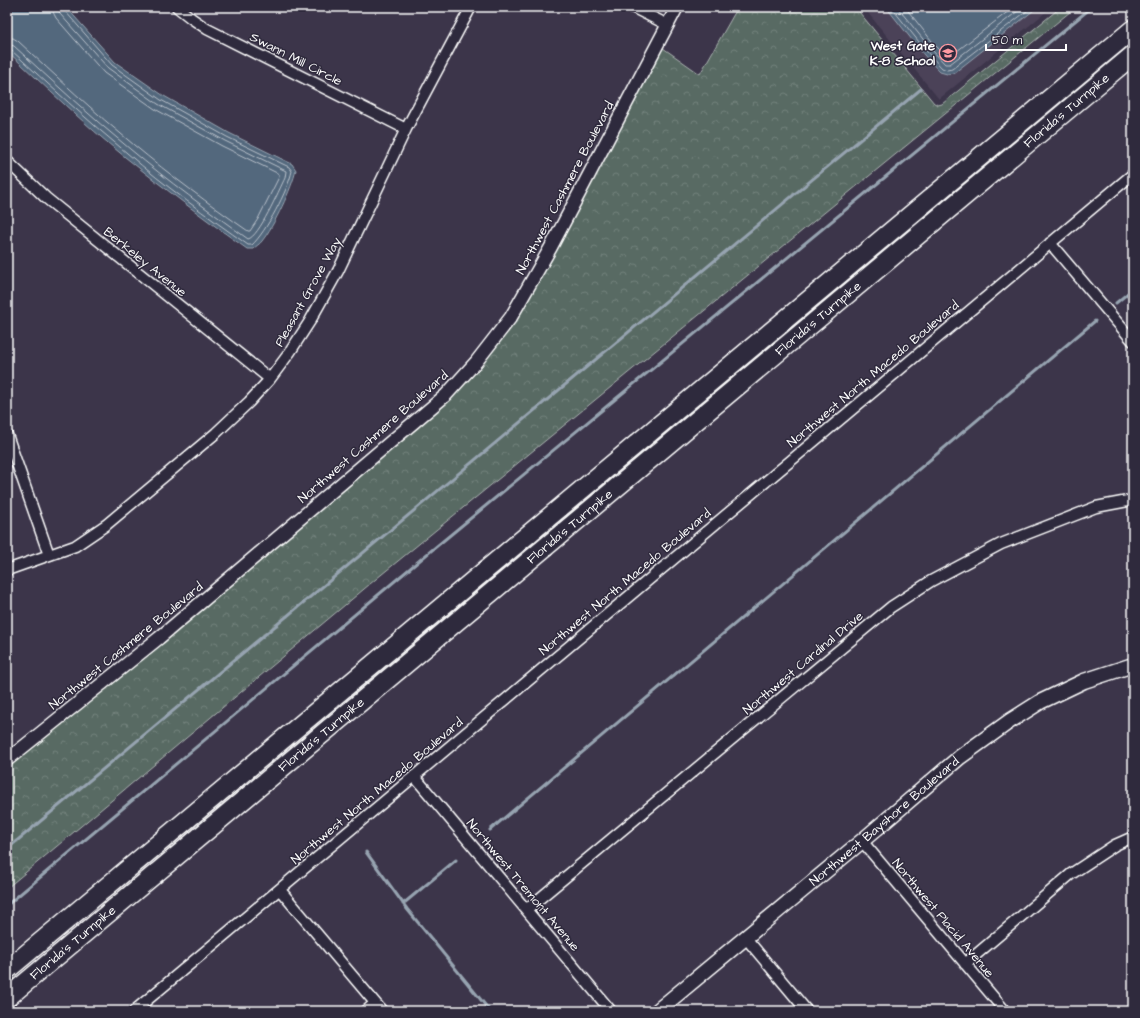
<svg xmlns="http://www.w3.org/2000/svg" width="1140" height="1018" font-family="'Architects Daughter',sans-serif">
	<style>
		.built { fill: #4c4259 }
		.forest { fill: url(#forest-crowns); stroke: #acb5b2 }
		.water { fill: #52677d; stroke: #97a4b1 }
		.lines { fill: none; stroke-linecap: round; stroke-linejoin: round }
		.shore { stroke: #bac2cb; stroke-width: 1 }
		.stream { stroke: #97a4b1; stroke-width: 3 }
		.minor-casing { stroke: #fff; stroke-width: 13 }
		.tertiary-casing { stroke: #fff; stroke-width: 15 }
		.secondary-casing { stroke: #fff; stroke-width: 17 }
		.motorway-casing { stroke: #fff; stroke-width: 21 }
		.minor { stroke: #2f2a3d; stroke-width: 10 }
		.tertiary { stroke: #2f2a3d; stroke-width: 12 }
		.secondary { stroke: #2f2a3d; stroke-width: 14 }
		.motorway { stroke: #2f2a3d; stroke-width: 18 }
		.labels { text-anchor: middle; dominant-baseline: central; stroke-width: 3; stroke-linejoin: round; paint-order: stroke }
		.poi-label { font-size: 13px; font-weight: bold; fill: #fff; stroke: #2f2a3d; text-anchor: end }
		.street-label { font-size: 13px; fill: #fff; stroke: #2f2a3d }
	</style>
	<defs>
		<pattern id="forest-crowns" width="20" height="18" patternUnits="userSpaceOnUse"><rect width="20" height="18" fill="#596b64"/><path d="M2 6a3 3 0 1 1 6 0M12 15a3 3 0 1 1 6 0" fill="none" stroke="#72817b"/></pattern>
	</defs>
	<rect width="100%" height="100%" fill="#3c354a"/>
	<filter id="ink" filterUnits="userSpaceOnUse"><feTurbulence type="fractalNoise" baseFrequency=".025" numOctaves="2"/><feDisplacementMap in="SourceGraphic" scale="8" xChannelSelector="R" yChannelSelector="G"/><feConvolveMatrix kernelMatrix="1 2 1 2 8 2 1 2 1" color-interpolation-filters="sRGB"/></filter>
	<g filter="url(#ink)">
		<path class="built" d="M863,7h189l-113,92z"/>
		<path class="forest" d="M738,7h117l79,96 4,2 4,-1 119,-97h15l-700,572 -369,309v-121l155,-125 288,-243 106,-150 107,-201 37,26z"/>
		<path class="water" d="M7,7h59l49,55 49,34 65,37 63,31 4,6c-4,18 -22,56 -34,71 -2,3 -6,5 -9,8h-6c-41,-29 -82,-60 -122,-92 -41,-33 -79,-70 -118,-106z
			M886,7h152l-84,66 -7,1 -7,-2 -16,-17z"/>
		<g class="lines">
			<path class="shore" d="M891,7l36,45 15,16 5,2 5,-1 80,-62
				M897,7l34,42 14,15h5l73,-57
				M905,7l30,38 13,13 66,-51
				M7,38h6l5,3c38,35 76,71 116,104 36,30 75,59 114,86h2l8,-12 21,-42v-3l-57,-28 -67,-37 -51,-36 -48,-55 -3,-6 -1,-5
				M7,44l7,2c38,35 76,70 116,103 38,32 78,61 118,90 11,-2 31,-49 37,-61l1,-7 -61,-30 -67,-37 -50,-36 -48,-54 -2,-7
				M7,49l4,1c38,35 76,70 116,103 38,33 80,63 121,92h4c14,-13 36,-55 40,-74l-3,-4 -62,-30 -66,-37 -49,-35 -47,-54 -2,-4"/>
			<path class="stream" d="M1116,303l17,-14
				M490,830l605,-509
				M7,849l914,-760
				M366,852l41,57 83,102
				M403,904l53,-44
				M7,905l425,-355 660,-543"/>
			<defs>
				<path id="minor" d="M177,7l14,11 16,11 199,100
					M632,7l36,18
					M7,161l39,37 224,181
					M1050,243l83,98
					M7,435l42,120
					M7,570l68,-24 31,-21 110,-92 33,-31 21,-23 20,-27 20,-31 28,-50 68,-142 65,-122
					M414,776l197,235
					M862,841l143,170
					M280,890l102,121
					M527,909l364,-302 40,-26 70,-37 95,-37 37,-7
					M745,937l62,74
					M965,964l106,-90 44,-29 18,-8
					M134,1011l999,-837
					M366,1011l9,-8"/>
				<path id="tertiary" d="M7,760l152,-122 287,-243 30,-33 35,-45 40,-70 126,-240"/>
				<g id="secondary">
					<path id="s1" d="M657,1011l205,-170 98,-84 50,-36 30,-19 44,-21 49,-16"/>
				</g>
				<g id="motorway">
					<path d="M7,970l1126,-941"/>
					<path id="s2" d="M7,998l1126,-943"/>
				</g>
			</defs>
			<use href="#minor" class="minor-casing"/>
			<use href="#tertiary" class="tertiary-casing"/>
			<use href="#secondary" class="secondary-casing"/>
			<use href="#motorway" class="motorway-casing"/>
			<use href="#minor" class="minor"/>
			<use href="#tertiary" class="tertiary"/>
			<use href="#secondary" class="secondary"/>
			<use href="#motorway" class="motorway"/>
		</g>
	</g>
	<defs>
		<symbol id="school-ring" viewBox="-11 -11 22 22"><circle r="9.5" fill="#2f2a3d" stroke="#ff9aa2" stroke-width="1.5"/><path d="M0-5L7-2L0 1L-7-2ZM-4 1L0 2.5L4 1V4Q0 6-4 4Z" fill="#ff9aa2"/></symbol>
	</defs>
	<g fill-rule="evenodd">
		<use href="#school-ring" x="938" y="43" width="20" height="20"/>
	</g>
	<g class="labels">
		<g class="poi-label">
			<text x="935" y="46">West Gate<tspan x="935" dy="15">K-8 School</tspan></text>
		</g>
		<g class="street-label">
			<text transform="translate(296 59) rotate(27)">Swann Mill Circle</text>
			<text stroke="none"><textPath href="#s2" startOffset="1382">Florida's Turnpike</textPath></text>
			<text transform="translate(565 188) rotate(-62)">Northwest Cashmere Boulevard</text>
			<text transform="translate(145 262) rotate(39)">Berkeley Avenue</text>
			<text transform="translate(308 292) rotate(-61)">Pleasant Grove Way</text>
			<text stroke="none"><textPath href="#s2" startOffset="1058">Florida's Turnpike</textPath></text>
			<text transform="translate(873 374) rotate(-40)">Northwest North Macedo Boulevard</text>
			<text transform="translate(373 437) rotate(-41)">Northwest Cashmere Boulevard</text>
			<text stroke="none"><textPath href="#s2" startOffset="734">Florida's Turnpike</textPath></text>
			<text transform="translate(625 582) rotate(-40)">Northwest North Macedo Boulevard</text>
			<text transform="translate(126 646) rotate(-39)">Northwest Cashmere Boulevard</text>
			<text transform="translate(803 663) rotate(-40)">Northwest Cardinal Drive</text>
			<text stroke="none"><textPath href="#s2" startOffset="410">Florida's Turnpike</textPath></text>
			<text transform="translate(377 791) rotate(-40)">Northwest North Macedo Boulevard</text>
			<text stroke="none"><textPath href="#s1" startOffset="296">Northwest Bayshore Boulevard</textPath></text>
			<text transform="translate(523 885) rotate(50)">Northwest Tremont Avenue</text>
			<text transform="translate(943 918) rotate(50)">Northwest Placid Avenue</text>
			<text stroke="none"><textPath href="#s2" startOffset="86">Florida's Turnpike</textPath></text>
		</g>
	</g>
	<rect width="1140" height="1018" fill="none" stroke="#2f2a3d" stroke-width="24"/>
	<rect x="12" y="12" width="1116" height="994" fill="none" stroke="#fff" stroke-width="1.5" filter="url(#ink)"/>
	<path d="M986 44v6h80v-6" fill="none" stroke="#ffffff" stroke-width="2"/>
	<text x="992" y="44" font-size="12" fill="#ffffff" stroke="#2f2a3d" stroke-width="3" paint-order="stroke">50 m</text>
</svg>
